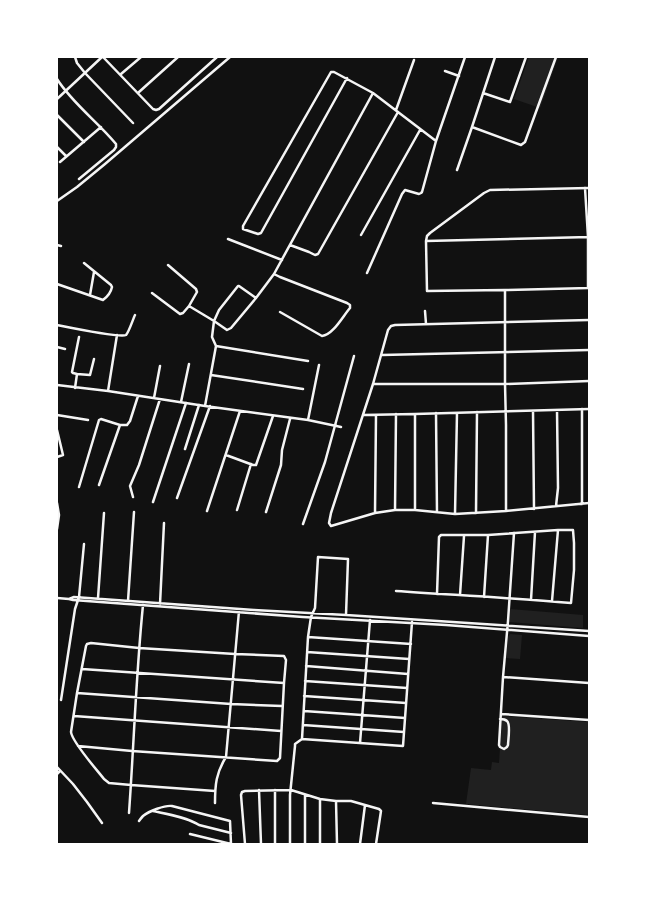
<svg xmlns="http://www.w3.org/2000/svg" width="646" height="901" font-family="'Work Sans',sans-serif">
	<style>
		.green { fill: #202020 }
		.lines { fill: none; stroke-linecap: round; stroke-linejoin: round }
		.minor { stroke: #f5f5f5; stroke-width: 2.5 }
	</style>
	<rect width="100%" height="100%" fill="#111"/>
	<path class="green" d="M529,57h29l-18,51 -26,-9z
		M510,609l73,6v13l-74,-6z
		M510,634l12,1 -2,24 -14,-1 2,-21z
		M502,716l87,6v93l-123,-11 5,-36 20,2 1,-8 7,1z"/>
	<g class="lines">
		<path class="minor" d="M75,57l2,6 8,10 48,50
			M103,57l50,52 3,1 3,-1 58,-52
			M445,71l14,5
			M121,74l20,-17
			M347,78l-86,155 -3,1 -15,-5v-3l88,-154h3l39,21
			M57,79c15,24 41,43 59,65v3l-2,3 -35,29
			M139,92l39,-35
			M483,93l27,9 16,-45
			M57,99l45,-42
			M396,110l18,-50
			M57,115l27,27
			M472,127l49,18 4,-3 31,-85
			M57,147l9,9
			M60,162l41,-35
			M457,170l15,-43 23,-70
			M585,188l3,49v51
			M589,188l-99,2 -6,3 -54,40 -3,3 -1,5 1,50 78,-1 84,-2
			M57,201l20,-14 28,-23 125,-107
			M361,235l59,-105
			M228,239l54,21
			M426,241l163,-4
			M57,245l4,1
			M290,245l19,7 6,3 3,-1 80,-142
			M168,265l28,24 1,3 -8,14 25,15 13,9 4,-2 25,-30
			M367,273l35,-79 3,-4 14,4 2,-1 1,-1 14,-51 29,-84
			M57,284l46,16c4,-3 8,-8 9,-13l-1,-2 -27,-22
			M505,290v94l1,41v86
			M152,293l28,21 3,-1 6,-7
			M90,295l4,-23
			M425,311l1,13
			M280,312l42,24c11,-1 21,-20 28,-28v-3l-3,-2 -67,-26 -6,-3 99,-181 63,48
			M589,320l-194,5 -4,1 -3,4 -15,54 -42,129 -2,10 2,3 44,-13 20,-3h20l40,4 51,-3 83,-8
			M57,325c10,2 63,13 69,10 3,-3 7,-16 9,-20
			M216,346l92,15
			M57,347l8,2
			M382,355l207,-5
			M77,374l13,1 4,-16
			M211,375l92,14
			M373,384h132l84,-3
			M57,385l51,6 97,15 103,14 33,7
			M75,388l2,-14 -4,-1 -1,-1 7,-35
			M108,391l9,-56
			M154,398l6,-32
			M181,402l8,-38
			M205,406l11,-60 -4,-9 2,-16 5,-11 19,-24h1l17,12 18,-24
			M533,411l1,98
			M436,413l1,99
			M57,415l31,5
			M363,415l52,-1 174,-5
			M308,420l11,-55
			M57,430l6,25 -6,2
			M185,449l14,-44
			M226,455l27,10h3l17,-49
			M99,485l21,-60
			M79,487l20,-67 2,-1 19,6h7l3,-4 8,-25
			M133,497l-3,-11 9,-21 21,-66
			M177,498l33,-92
			M153,502l33,-99
			M57,503l2,12 -2,14
			M582,504v-95
			M556,506l2,-18 -1,-78
			M237,510l14,-46
			M395,510l1,-96
			M415,510v-96
			M207,511l33,-100
			M266,512l15,-47 1,-15 8,-31
			M375,513l1,-98
			M476,513l1,-101
			M455,514l2,-101
			M303,524l22,-62 29,-106
			M396,591c58,4 116,7 175,12l3,-33v-27l-1,-13h-15l-70,5h-47l-2,2 -2,57
			M460,595l4,-59
			M484,597l4,-62
			M57,598l12,1 4,1 230,17 143,8 143,11
			M98,598l6,-85
			M69,599l5,-2 180,13 92,5 243,16
			M531,600l4,-68
			M128,601l6,-89
			M552,601l6,-71
			M160,604l4,-81
			M308,637l103,7
			M307,652l102,7
			M306,666l102,8
			M82,669l202,14
			M503,677l86,6
			M305,681l102,7
			M77,693l154,11 51,2
			M304,696l102,7
			M61,700l14,-91 4,-12 5,-53
			M304,711l101,7
			M501,714l88,6
			M74,716l207,15
			M500,719c2,0 5,0 7,2 4,3 1,19 1,24l-1,2 -3,2 -4,-2 -1,-2 4,-68 5,-56 6,-88
			M303,725l101,7
			M302,739l6,-102 3,-20 4,-9 3,-51 30,2 -2,56
			M302,739l101,7 9,-124
			M360,743l10,-123
			M78,746l54,5 145,10 3,-3 4,-75 2,-23 -2,-4 -49,-2 -96,-6 -48,-5 -4,1 -1,2 -9,47 -6,39c1,10 26,38 33,47l5,4 22,2 84,6
			M57,767l16,17 14,18 15,21
			M57,774l3,-3
			M259,790l2,54
			M275,790v54
			M305,795v49
			M320,799v45
			M336,801l1,43
			M215,803c0,-18 1,-30 11,-46l13,-146
			M433,803l156,14
			M153,811c14,3 34,6 46,14l32,8
			M129,813c5,-70 7,-139 14,-208
			M139,821c0,0 3,-4 4,-5 6,-5 22,-11 29,-10l58,15 1,23
			M190,834l41,10
			M245,844l-4,-49 1,-3 3,-1 46,-1 29,9 16,2h15l28,8 2,2 -5,33
			M290,844v-49l5,-49v-2l7,-5
			M360,844l5,-39"/>
	</g>
	<rect width="646" height="901" fill="none" stroke="#ffffff" stroke-width="116"/>
</svg>
